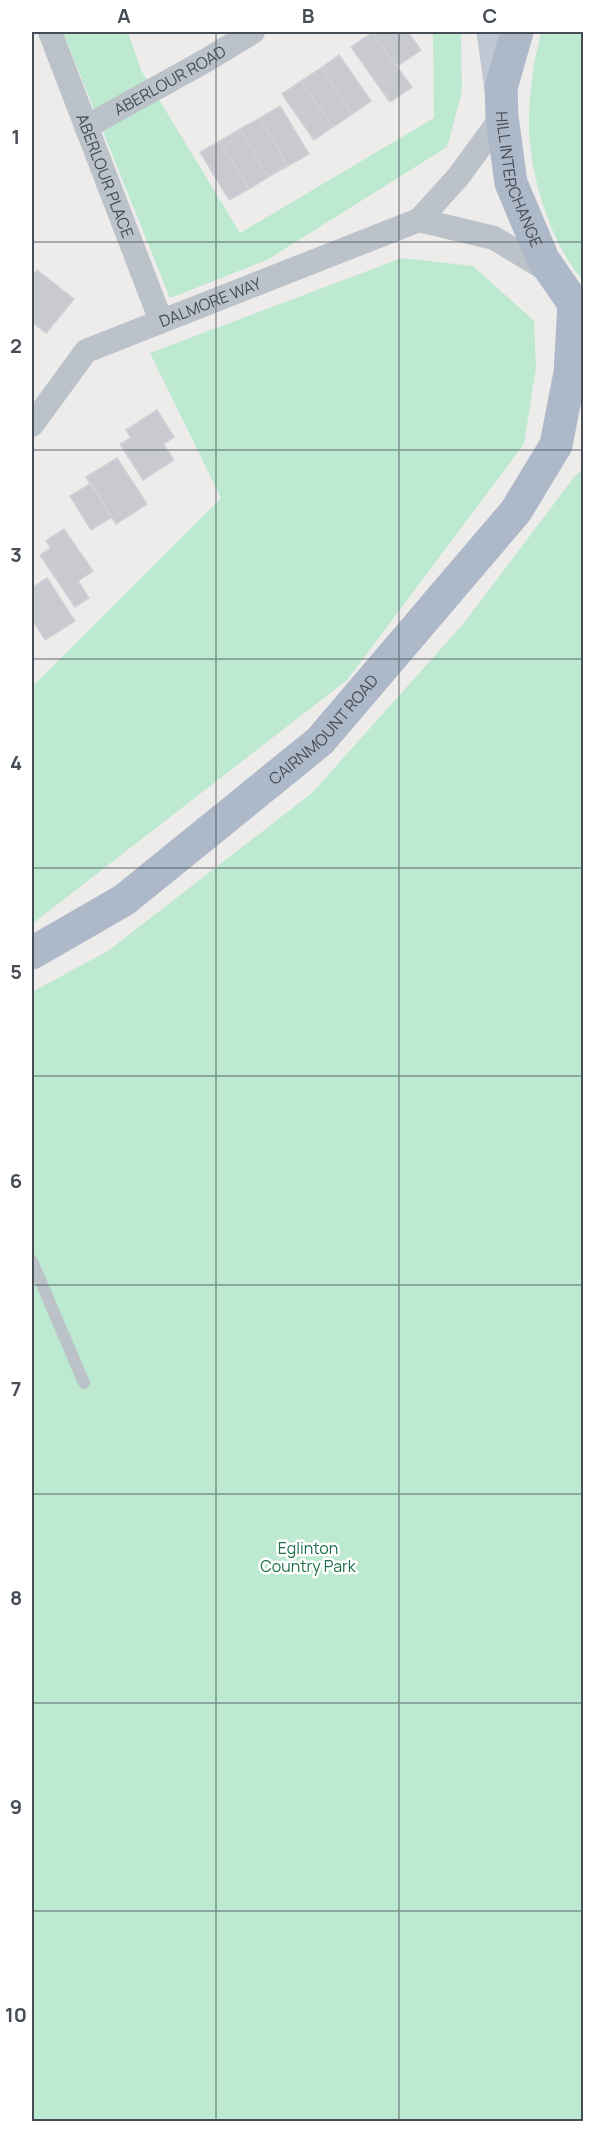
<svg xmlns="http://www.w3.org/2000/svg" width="615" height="2153" font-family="Manrope,sans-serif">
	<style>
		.green { fill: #bce9d0 }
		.building { fill: #c9cad0; stroke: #d0d1d6; stroke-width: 1.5 }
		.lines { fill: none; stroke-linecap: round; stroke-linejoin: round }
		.lane { stroke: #bbc2c9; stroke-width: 12 }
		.street { stroke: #bbc2c9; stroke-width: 24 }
		.secondary { stroke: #bfc7d3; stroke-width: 33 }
		.primary { stroke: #adb9c8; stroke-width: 33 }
		.grid { fill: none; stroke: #464d56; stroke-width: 1.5; stroke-opacity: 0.55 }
		.labels { text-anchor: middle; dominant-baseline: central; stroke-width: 5; stroke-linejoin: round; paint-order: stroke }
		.street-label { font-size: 16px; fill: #464d56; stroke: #fff }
		.park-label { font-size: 16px; fill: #1f6f4c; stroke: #fff }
		.neatline { fill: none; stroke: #464d56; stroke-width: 2 }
		.grid-label { font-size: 20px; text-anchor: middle; font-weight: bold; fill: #464d56 }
	</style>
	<rect width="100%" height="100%" fill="#eeebeb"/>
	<path class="green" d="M63,32h65l13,38 99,163 194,-115 -1,-86h28l1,60 -15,55 -180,113 -97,38z
		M541,32h42v249c-32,-36 -55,-110 -54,-159 0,-31 5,-60 12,-90z
		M402,258l71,8 61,55 2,46 -12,77 -177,236 -315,244v-237l189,-189 -71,-145z
		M583,469v1652l-551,1v-1130l76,-41 204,-158 152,-170 111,-147z"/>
	<path class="building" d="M374,32h34l13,18 -24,16 -25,-33z
		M372,33l40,54 -22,15 -39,-55z
		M339,55l32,46 -19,13 -31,-46z
		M321,68l31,46 -19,13 -32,-46z
		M301,81l32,46 -19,13 -32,-46z
		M280,106l29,48 -21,12 -28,-48z
		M260,118l28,48 -20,11 -28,-48z
		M240,129l28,48 -19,12 -29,-48z
		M220,141l29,48 -20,11 -29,-48z
		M37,270l37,29 -28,34 -14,-11v-45z
		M157,410l17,27 -11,7 11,16 -31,20 -23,-36 11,-6 -5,-8z
		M117,458l30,46 -31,20 -30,-47z
		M91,483l21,34 -21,13 -21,-34z
		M64,529l29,42 -15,10 11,17 -14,9 -35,-52 11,-7 -5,-7z
		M47,578l28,43 -30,19 -13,-21v-31z"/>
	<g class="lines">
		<path class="lane" d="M32,1261l52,122"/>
		<g class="street">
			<path id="s1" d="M50,32l111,289"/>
			<path id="s2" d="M86,127l119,-66 48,-29"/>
			<path d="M419,220l75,18 58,35"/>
			<path id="s3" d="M32,425l54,-74 333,-131 39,-43 44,-60"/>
		</g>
		<path class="secondary" d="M493,32l8,56"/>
		<g class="primary">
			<path id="s4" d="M517,32l-16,56 1,29 9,66 32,76 31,45 10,9"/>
			<path id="s5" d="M32,953l92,-53 196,-159 196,-230 40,-66 14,-72 4,-69"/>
		</g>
	</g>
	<path class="grid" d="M216,32v2090M399,32v2090M32,242h552M32,450h552M32,659h552M32,868h552M32,1076h552M32,1285h552M32,1494h552M32,1703h552M32,1911h552"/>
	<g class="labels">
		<g class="street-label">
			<text stroke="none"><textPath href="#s2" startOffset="96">ABERLOUR ROAD</textPath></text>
			<text stroke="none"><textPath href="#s1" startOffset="154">ABERLOUR PLACE</textPath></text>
			<text stroke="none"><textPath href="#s4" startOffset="152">HILL INTERCHANGE</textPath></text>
			<text stroke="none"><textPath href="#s3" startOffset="225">DALMORE WAY</textPath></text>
			<text stroke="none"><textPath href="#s5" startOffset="369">CAIRNMOUNT ROAD</textPath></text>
		</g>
		<g class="park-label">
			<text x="308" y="1548">Eglinton<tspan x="308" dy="18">Country Park</tspan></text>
		</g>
	</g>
	<rect width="615" height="2153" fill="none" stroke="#ffffff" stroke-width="66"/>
	<rect x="33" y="33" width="549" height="2087" class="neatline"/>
	<g class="grid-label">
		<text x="124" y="23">A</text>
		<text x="308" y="23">B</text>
		<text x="490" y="23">C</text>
		<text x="16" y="144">1</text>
		<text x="16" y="353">2</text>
		<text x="16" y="562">3</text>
		<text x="16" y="770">4</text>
		<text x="16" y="979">5</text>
		<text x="16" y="1188">6</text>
		<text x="16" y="1396">7</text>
		<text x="16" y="1605">8</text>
		<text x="16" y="1814">9</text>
		<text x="16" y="2022">10</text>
	</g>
</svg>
